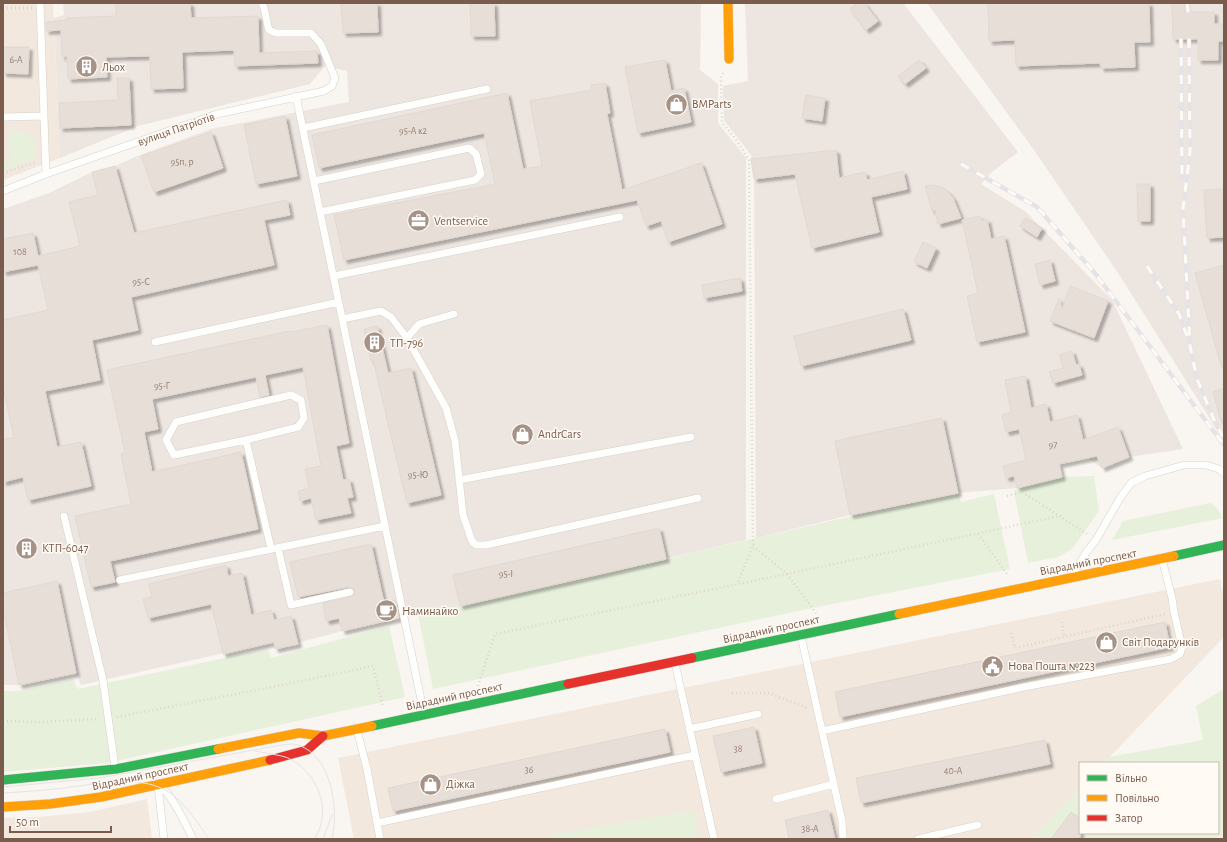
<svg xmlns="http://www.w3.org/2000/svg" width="1227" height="842" font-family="'Alegreya Sans',sans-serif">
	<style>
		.residential { fill: #f2e8de }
		.industrial { fill: #ede5e0 }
		.green { fill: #e7f0db }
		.building { fill: #e6ded7; stroke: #e2d8d2; filter: url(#shadow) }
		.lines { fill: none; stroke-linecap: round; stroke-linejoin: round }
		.lane-casing { stroke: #d7d1cb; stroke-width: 8 }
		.fast-casing { stroke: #d9d2cb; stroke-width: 10 }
		.slow-casing { stroke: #d9d2cb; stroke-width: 10 }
		.jam-casing { stroke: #d9d2cb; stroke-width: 10 }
		.path { stroke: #dcd5d0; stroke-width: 2.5; stroke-dasharray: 1 3; stroke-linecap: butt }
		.lane { stroke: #fefefd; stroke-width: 7 }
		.fast { stroke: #30b455; stroke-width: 9 }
		.slow { stroke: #ff9f0a; stroke-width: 9 }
		.jam { stroke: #e5322d; stroke-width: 9 }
		.tram { stroke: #e6e3e7; stroke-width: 1 }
		.rail-casing { stroke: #e6e3e7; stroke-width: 4.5 }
		.rail { stroke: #fffaf3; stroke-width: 3; stroke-dasharray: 9; stroke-linecap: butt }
		.labels { text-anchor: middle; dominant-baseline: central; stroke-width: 3; stroke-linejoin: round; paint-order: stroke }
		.number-label { font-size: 10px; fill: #977e72 }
		.poi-label { font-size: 12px; fill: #7a5c4d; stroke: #fffaf3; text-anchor: start }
		.street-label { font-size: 12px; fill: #7a5c4d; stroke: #fffaf3 }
	</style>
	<defs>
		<filter id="shadow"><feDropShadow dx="3.5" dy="3.5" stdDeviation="1" flood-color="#0004"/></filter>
	</defs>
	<rect width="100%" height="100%" fill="#f9f5f0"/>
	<path class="residential" d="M3,3h50l7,155 -57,22z
		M1220,579l4,22v36l-120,126h-24v25l-49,51h-677l-16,-81z
		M147,799l5,40h-149v-21l36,-1 51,-5z"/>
	<path class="industrial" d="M63,3h638l-1,67 18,14v39l28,35v382l-286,66 -118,25 -67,18 -1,-7 -193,43 -5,-12 -57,12h-16v-476l46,-16 43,-21 23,-6 25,-11 71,-26 138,-27 -2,-31 -22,-5 -15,18 -172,42 -78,32 -6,-140 10,-3z
		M745,3h158l115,149 -26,20 -11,12 45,28 86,88 71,149 -54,8 -27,11 -15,-10 -28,6 3,13 -45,11 -59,5 -108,22 -94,23 -2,-359 -3,-24 -27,-35 -1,-34 25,-5z
		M927,3h297v438l-104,-165 -86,-126z"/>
	<path class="green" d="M9,130l17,2 10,9v18l-33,11v-8h7z
		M1094,476l5,35 -27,38 -14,8 -30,6 -14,-72 3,-3 45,-11z
		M958,493l3,9 33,-8 16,75 -193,38 -384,82 -15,-75c181,-37 359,-83 540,-121z
		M1210,503l8,6 5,9 -111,22 11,-19z
		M389,626l16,71 -298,66 -104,9v-81h16l54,-12 5,10 190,-40 3,9z
		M1224,689v150h-193l49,-51v45h138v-70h-114l5,-6 94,-17 -7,-34z
		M693,810l6,29h-148l-1,-4z"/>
	<path class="building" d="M116,3h74l1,15 67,-2 1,37 58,-2 1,12 -83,3 -1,-16 -52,2 1,36 -32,1 -1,-33 -44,1 1,20 -39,2 -1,-23 -5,1 -1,-27 -15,1v-9l20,-2v-2l50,-2z
		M341,3h36l1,29 -35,1z
		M470,3h24l1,33h-24z
		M857,3h7l14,18 -12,9 -16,-21z
		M988,3h161l1,39h-16l1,25 -34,1 -1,-5 -84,3 -1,-26 -26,1z
		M1172,3h13v9h29v12h10v17h-6v19h-20v-21h-25z
		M3,47h26l-1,27 -25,-1z
		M665,60l6,31 13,-3 7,34 -53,11 -13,-66z
		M919,60l7,8 -21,16 -7,-8z
		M117,78h12l2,47 -71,3 -1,-25 59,-3z
		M605,83l5,30 -3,1 15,76 79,-27 21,61 -54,18 -7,-21 -15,5 -9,-26 -293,60 -10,-45 161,-31 -11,-51 -165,35 -7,-33 195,-42 16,76 19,-3 -12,-65 62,-11 -1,-5z
		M806,95l19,3 -3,23 -20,-3z
		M285,116l12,60 -41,8 -12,-59z
		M211,132l12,36 -69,24 -13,-36z
		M836,150l3,28 26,-6 2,8 36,-9 4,18 -36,8 8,35 -67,16 -17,-74 -41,5 -3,-20z
		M115,166l19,67 153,-33 3,15 -26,5 10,45 -143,32 7,33 -46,10 8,40 -55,11 12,56 24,-5 10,44 -63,14 -5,-23 -20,5v-43l11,-1 -11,-52v-66l45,-10 -10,-45 -35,7v-33l30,-6 5,23 42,-10 -11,-44 29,-7 -6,-23z
		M1137,184h13v37h-12z
		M932,185l9,2 7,5 5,6 8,20 -23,6 -3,-14 -3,1 -7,-25z
		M1223,189l1,48 -17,1 -3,-48z
		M980,216l1,5 6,-2 4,20 13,-3 21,96 -48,10 -10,-46 11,-3 -16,-73z
		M1025,218l17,10 -5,9 -17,-11z
		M923,242l13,6 -9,20 -13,-6z
		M1050,260l5,21 -15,4 -5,-21z
		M1224,265v100h-3l-26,-92z
		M740,278l2,13 -38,7 -2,-13z
		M1070,286l38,15 -14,37 -44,-17 9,-23 3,11z
		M903,309l8,31 -110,26 -7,-30z
		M327,325l22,118 -13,3 7,34 6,-1 4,18 -6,1 4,15 -35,7 -5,-22 -11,3 -2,-10 11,-3 -4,-19 16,-3 -18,-99 -38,8 4,20 -9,2 -4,-20 -104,22 6,30 -14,3 8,40 89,-20 17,77 -148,32 5,21 -24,5 -16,-71 56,-12 -10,-50 4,-1 -18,-83 183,-39v1z
		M377,326l11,47 23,-5 30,127 -34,8 -34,-143 -2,1 -7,-32z
		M1072,351l4,14 3,-1 3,11 -29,8 -4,-11 14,-4 -3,-13z
		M1025,376l6,32 15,-4 4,18 27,-7 6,25 35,-13 11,30 -27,11 -5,-12 -38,8 3,13 -45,11 -3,-12 -8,2 -3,-12 23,-6 -7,-31 -13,3 -4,-17 9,-3 -6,-32z
		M1224,388v32l-3,1 -8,-29z
		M942,418l16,75 -108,22 -15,-74z
		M659,528l7,31 -206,47 -7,-31z
		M371,544l13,59 11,-3 4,18 -57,13 -3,-13 -13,3 -3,-18 28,-6 4,-4 -1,-4 -5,-2 -51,10 -8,-35z
		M226,565l2,11 14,-3 9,42 20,-5 3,10 17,-4 7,28 -23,5 -1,-7 -51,12 -12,-50 -63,14 -5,-19 9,-2 -3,-13z
		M57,581l19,92 -57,12 -16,-76v-16z
		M1165,622l5,25 -330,70 -5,-25z
		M754,727l8,36 -41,9 -8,-36z
		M665,729l5,23 -277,59 -5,-23z
		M1045,740l5,24 -189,39 -5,-25z
		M828,810l7,29h-46l-4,-19z
		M1071,812l9,7v20h-29z"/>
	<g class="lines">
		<defs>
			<path id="lane" d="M40,3l6,171
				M296,96l128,618
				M3,117l41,-1
				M303,128l184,-39
				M314,181l155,-33 7,6 5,20 -6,6 -155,32
				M3,191l43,-17 171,-60 107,-23 8,-5 3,-8 -14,-34 -10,-11h-35l-7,-3c-3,-9 -3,-19 -7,-27
				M334,276l286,-59
				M342,319l39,-8 10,6 16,21 39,70 9,33 8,74 9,26 4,4h10l212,-47
				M407,338l12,-14 35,-10
				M155,342l184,-40
				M291,395l10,5 3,18 -6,9 -52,13 -72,15 -8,-15 10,-18z
				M246,440l25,109
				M459,480l232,-43
				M64,516l39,164 12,88
				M278,548l13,57 59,-13
				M1074,573l13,-22 9,-11 24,-42 11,-15 14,-7 39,-11h22l13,4 5,4
				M120,580l265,-54
				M801,636l41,185 1,18
				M675,663l39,176
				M689,729l69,-15
				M357,730l10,39 13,70
				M822,731l202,-44 147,-28 9,-5 2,-7 -8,-35 -2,-14 -10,-39
				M158,786l6,53
				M161,787c12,9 25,38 32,52
				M776,799l58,-15
				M377,823l318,-68
				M918,839l60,-14"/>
			<path id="fast" d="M1174,556l50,-11
				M692,658l207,-44
				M372,726l196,-42
				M3,780l113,-11 102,-20"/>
			<path id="slow" d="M728,3l1,56
				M899,614l275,-58
				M218,749l81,-16 24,3 49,-10
				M3,807l47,-3 51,-7 169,-37"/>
			<path id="jam" d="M568,684l124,-26
				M270,760l37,-10 16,-14"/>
		</defs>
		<use href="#lane" class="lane-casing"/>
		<use href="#fast" class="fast-casing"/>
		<use href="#slow" class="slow-casing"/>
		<use href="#jam" class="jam-casing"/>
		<path class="path" d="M3,8h29
			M723,73l-2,4 1,45 15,19 12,19 4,386 -16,38
			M3,173l34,-11
			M1007,496l15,-4 65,42
			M978,534l29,40
			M753,546l34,28 29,39
			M1062,622l2,14
			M1011,633l4,15 150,-34
			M478,686l17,-52 292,-60 272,-58
			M732,693h36l37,14 2,2
			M117,717l165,-32 91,-19 10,41
			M3,721l38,1 57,-3"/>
		<use href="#lane" class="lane"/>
		<use href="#fast" class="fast"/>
		<use href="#slow" class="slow"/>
		<use href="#jam" class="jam"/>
		<path class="tram" d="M255,751c9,2 26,4 33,7 29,13 46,54 26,81
			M3,787l96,-9 177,-32c7,-1 15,-3 22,-1 34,11 41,64 34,94
			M3,793c17,-1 35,-2 52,-4 33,-3 82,-16 112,2 18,11 30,31 42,48
			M323,839l9,-24"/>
		<defs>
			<path id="rail" d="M1187,3l1,9
				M1181,39l1,140
				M1189,39l1,113 -7,57 7,137 7,33 18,43 9,17
				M961,164l76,43 57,65 130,173
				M1147,266l32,48 8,22"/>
		</defs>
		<use href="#rail" class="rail-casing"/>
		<use href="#rail" class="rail"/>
	</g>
	<defs>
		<symbol id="building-disc" viewBox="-11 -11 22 22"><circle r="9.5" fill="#a69286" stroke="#fffaf3"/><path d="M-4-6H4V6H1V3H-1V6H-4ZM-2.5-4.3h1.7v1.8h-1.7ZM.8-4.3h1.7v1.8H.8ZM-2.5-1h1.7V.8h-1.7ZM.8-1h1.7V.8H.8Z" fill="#fff"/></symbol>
		<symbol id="shop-disc" viewBox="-11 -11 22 22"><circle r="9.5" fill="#a69286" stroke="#fffaf3"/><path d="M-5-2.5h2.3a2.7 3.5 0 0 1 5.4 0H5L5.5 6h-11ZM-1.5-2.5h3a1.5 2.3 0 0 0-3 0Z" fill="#fff"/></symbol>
		<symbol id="office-disc" viewBox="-11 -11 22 22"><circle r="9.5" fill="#a69286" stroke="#fffaf3"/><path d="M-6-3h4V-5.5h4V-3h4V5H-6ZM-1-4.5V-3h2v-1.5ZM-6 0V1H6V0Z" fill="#fff"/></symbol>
		<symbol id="cafe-disc" viewBox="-11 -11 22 22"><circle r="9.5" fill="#a69286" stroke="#fffaf3"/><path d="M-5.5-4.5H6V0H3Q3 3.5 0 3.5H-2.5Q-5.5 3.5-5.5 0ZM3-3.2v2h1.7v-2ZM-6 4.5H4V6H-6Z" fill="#fff"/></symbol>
		<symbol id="civic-disc" viewBox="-11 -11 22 22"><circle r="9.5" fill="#a69286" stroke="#fffaf3"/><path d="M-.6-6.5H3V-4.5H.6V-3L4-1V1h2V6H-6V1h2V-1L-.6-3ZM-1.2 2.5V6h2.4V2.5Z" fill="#fff"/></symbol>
	</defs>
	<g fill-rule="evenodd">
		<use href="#building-disc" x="74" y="54" width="25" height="25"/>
		<use href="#shop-disc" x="664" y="92" width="25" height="25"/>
		<use href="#office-disc" x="406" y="208" width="25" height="25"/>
		<use href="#building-disc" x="362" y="330" width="25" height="25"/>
		<use href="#shop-disc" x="510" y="422" width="25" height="25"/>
		<use href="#building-disc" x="14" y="536" width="25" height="25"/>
		<use href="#cafe-disc" x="374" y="598" width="25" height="25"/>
		<use href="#shop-disc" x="1094" y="630" width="25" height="25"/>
		<use href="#civic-disc" x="980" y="654" width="25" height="25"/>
		<use href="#shop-disc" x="418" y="772" width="25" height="25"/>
	</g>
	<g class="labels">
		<g class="number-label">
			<text x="16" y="60">6-А</text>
			<text x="413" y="131">95-А к2</text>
			<text x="182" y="162">95п, р</text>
			<text x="20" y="252">108</text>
			<text x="141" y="282">95-С</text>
			<text x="162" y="386">95-Г</text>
			<text x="1053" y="445">97</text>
			<text x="418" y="475">95-Ю</text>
			<text x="506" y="574">95-І</text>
			<text x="738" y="749">38</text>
			<text x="529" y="770">36</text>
			<text x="953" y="771">40-А</text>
			<text x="810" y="829">38-А</text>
		</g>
		<g class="poi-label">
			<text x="102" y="67">Льох</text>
			<text x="692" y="104">BMParts</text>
			<text x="434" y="221">Ventservice</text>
			<text x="390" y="343">ТП-796</text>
			<text x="538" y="434">AndrCars</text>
			<text x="42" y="548">КТП-6047</text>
			<text x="402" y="611">Наминайко</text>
			<text x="1122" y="642">Світ Подарунків</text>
			<text x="1008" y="666">Нова Пошта №223</text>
			<text x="446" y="784">Діжка</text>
		</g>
		<g class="street-label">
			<text transform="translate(176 129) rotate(-19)">вулиця Патріотів</text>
			<text transform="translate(1088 562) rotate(-11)">Відрадний проспект</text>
			<text transform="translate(771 629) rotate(-12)">Відрадний проспект</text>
			<text transform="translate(454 696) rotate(-12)">Відрадний проспект</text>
			<text transform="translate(140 776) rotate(-12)">Відрадний проспект</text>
		</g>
	</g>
	<rect width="1227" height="842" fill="none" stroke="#7a5c4d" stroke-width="8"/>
	<rect x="1079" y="762" width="140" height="72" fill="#fffaf3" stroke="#cabbb1"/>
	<rect x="1087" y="775" width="20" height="6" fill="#30b455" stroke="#cabbb1"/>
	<text x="1115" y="782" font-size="12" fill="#7a5c4d">Вільно</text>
	<rect x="1087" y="795" width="20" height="6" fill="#ff9f0a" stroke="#cabbb1"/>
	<text x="1115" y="802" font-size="12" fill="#7a5c4d">Повільно</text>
	<rect x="1087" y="815" width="20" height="6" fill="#e5322d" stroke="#cabbb1"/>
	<text x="1115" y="822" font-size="12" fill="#7a5c4d">Затор</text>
	<path d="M10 826v6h101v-6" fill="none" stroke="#7a5c4d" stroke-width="2"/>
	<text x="16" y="826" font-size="12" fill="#7a5c4d" stroke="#fffaf3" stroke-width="3" paint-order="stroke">50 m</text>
</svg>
